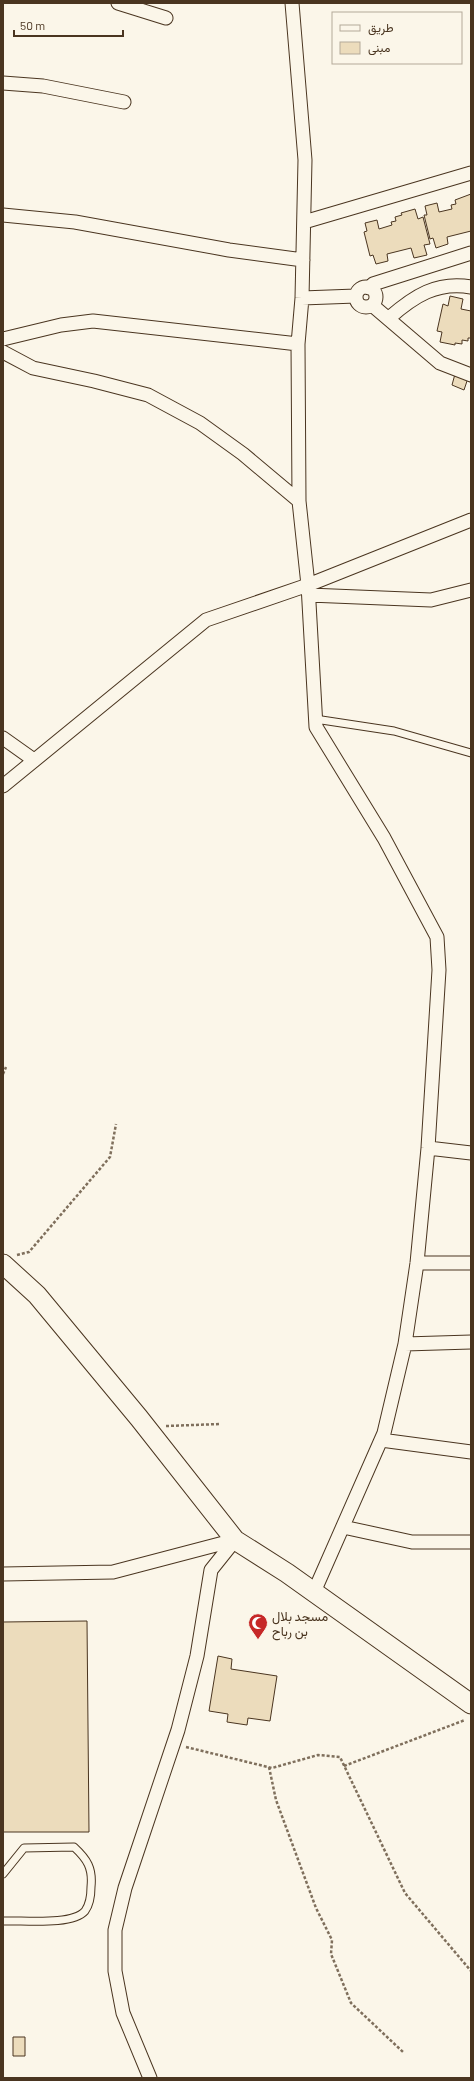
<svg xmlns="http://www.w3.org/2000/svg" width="474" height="2081" font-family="Barlow,Vazirmatn,sans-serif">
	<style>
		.building { fill: #ecdcbc; stroke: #4a3520 }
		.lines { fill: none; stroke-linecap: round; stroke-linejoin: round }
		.service-casing { stroke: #4a3520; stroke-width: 9 }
		.minor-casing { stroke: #4a3520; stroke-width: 15 }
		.secondary-casing { stroke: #4a3520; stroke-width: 21 }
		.path { stroke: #7f6f5c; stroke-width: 2.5; stroke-dasharray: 3 2; stroke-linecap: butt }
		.service { stroke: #fbf6e9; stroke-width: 7 }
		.minor { stroke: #fbf6e9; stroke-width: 13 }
		.secondary { stroke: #fbf6e9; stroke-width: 19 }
		.labels { text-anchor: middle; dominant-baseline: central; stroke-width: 3; stroke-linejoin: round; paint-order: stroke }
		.poi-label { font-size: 13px; fill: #4a3520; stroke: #fbf6e9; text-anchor: start }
	</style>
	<rect width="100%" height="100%" fill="#fbf6e9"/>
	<path class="building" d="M471,194v37l-24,6 1,7 -12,4 -3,-10 -3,1 -6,-24h3l-2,-9 12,-3 2,9 13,-3 -1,-4 5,-1 -1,-4z
		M415,209l3,10 5,-2 7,27 -6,1 3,10 -13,3 -3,-10 -24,6 1,7 -12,3 -3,-9 -3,1 -6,-24 3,-1 -2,-8 12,-3 2,9 13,-4 -1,-3 5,-1 -1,-4 7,-2 -1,-2z
		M450,296l13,3 -2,10 10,2v27h-3v3l-6,-1v4l-7,-1v2l-15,-3 2,-10 -5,-1 6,-27 5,2z
		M455,374l13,4 -4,12 -12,-5z
		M87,1621l2,211h-86v-210z
		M218,1656l14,3 -1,10 46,7 -7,45 -22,-3 -1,7 -20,-3 1,-8 -19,-3z
		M13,2037h12v19h-12z"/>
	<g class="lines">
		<defs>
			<path id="service" d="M315,719l79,12 77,22
				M3,1874l21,-26 50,-1c13,12 19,21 17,40 0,8 -1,17 -6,24 -13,15 -63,9 -82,10"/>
			<path id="minor" d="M118,3l48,15
				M292,3l13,157 -3,138 -4,46 1,157
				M3,83l40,3 81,16
				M3,215l72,7 154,28 74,10
				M304,222l167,-49
				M356 297a10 10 0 1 1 20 0a10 10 0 1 1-20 0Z
				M369,288l4,-4 98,-31
				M302,298l54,-2
				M372,305l68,58 31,12
				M389,318c25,-22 48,-37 82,-31
				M3,339l58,-14 32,-4 205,23
				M3,352l30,16 61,13 54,14 52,28 43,31 56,47 9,84 8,142 68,111 53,99 2,33 -11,178 -11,115 -12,81 -21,89 -70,159
				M309,595l122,5 40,-10
				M3,738l31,22
				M3,786l203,-166 102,-35 163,-65
				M428,1148l43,5
				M417,1263h54
				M405,1344l66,-2
				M381,1440l90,12
				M343,1527l69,15h59
				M3,1574l110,-2 122,-32
				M150,2078l-27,-65 -8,-42v-41l10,-42 53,-158 19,-74 14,-86 24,-30"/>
			<path id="secondary" d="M3,1264l34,31 102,123 96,122 52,33 184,131"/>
		</defs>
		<use href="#service" class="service-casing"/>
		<use href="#minor" class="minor-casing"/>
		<use href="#secondary" class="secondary-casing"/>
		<path class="path" d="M3,1074l3,-7
			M17,1255l12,-3 81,-95 6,-33
			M166,1426l54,-2
			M186,1747l86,21 46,-13 22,2 65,136 66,78
			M344,1766l121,-46
			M269,1767l7,33 40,108 16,32 -1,14 20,49 52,49"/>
		<use href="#service" class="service"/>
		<use href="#minor" class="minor"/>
		<use href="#secondary" class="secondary"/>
	</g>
	<defs>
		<symbol id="mosque-pin" viewBox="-11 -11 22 30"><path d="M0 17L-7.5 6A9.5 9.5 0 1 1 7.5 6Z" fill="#c62828" stroke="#fbf6e9"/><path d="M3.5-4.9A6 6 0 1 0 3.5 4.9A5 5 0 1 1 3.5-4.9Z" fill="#fff"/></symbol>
	</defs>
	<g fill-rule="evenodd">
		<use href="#mosque-pin" x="247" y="1612" width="22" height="30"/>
	</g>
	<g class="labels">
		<g class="poi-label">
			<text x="272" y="1616">مسجد بلال<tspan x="272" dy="15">بن رباح</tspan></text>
		</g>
	</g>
	<rect width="474" height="2081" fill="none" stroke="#4a3520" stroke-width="8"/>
	<rect x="332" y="12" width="130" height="52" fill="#fbf6e9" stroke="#b4a999"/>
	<rect x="340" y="25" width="20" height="6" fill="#fbf6e9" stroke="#b4a999"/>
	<text x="368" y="32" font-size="12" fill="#4a3520">طريق</text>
	<rect x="340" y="42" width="20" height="12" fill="#ecdcbc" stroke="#b4a999"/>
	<text x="368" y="52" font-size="12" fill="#4a3520">مبنى</text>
	<path d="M14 30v6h109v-6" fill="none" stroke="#4a3520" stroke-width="2"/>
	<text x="20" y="30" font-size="12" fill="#4a3520" stroke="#fbf6e9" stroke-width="3" paint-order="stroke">50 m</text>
</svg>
